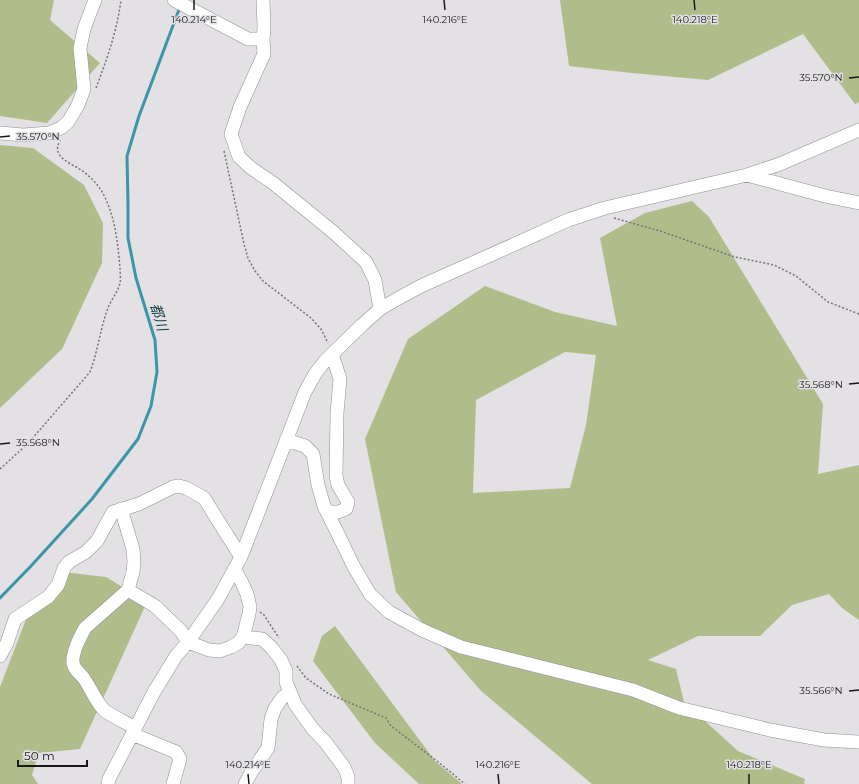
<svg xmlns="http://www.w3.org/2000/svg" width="859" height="784" font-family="Montserrat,'Noto Sans JP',sans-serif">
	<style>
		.green { fill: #b0bd8a; fill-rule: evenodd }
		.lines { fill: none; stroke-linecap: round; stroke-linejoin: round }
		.stream { stroke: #3b96a7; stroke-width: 3 }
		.minor-casing { stroke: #908f92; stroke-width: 14 }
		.path { stroke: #747375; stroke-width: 1.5; stroke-dasharray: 2 2; stroke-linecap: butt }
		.minor { stroke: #fff; stroke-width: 13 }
		.ticks { fill: none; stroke: #191819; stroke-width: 1.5 }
		.labels { text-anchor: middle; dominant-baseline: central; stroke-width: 3; stroke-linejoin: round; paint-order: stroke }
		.water-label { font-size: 14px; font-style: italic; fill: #113b43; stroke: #e3e1e4 }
		.ticks-label { font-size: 10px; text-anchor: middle; fill: #191819; stroke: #e3e1e4; stroke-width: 3; stroke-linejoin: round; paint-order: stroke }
	</style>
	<rect width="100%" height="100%" fill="#e3e1e4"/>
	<path class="green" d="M0,0h54l-4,20 50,43 -53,60 -47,-7z
		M560,0h299v102l-4,2 -52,-70 -95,46 -76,-7 -63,-7z
		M0,145l33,3 51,37 19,38 -1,40 -40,86 -62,59z
		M692,201l17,16 114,187 -5,70 41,-9v155l-17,-12 -13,-14 -37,11 -32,31h-62l-50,24 28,9 8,33 54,49 67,28 -1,5h-212l-111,-93 -85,-99 -31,-153 43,-100 77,-53 70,26 62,14 -17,-88 45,-25zM565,352l31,3 -10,70 -16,63 -97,5 3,-93z
		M63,572l43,5 41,25 -67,147 -41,4 -7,22 6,9h-38v-97l28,-73z
		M335,626l100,135 27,23h-43l-44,-41 -62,-82 9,-25z"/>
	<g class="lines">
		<path class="stream" d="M0,598l31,-32 61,-67 46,-60 13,-33 6,-34 -2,-32 -19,-62 -8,-40v-33l-1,-49 12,-40 41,-109"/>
		<defs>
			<path id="minor" d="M174,0l74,39h15
				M263,0l1,28 -1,11 1,15 -24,53 -9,27 8,23 12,11 22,15 59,48 34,31 9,18 5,29
				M0,133l23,2 26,-2 12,-5 7,-6 10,-17 6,-16 -4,-41 4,-19 11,-29
				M747,175l78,21 34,7
				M286,440l19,6 8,8 5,31 6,21 10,20 20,41 16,27 19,18 33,18 39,17 172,43 46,18 91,22 54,10 35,2
				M121,509l12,40 1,13 -1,10 -5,18 -43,38c-5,9 -13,25 -12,35 1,7 8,11 12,17 6,9 12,24 20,31 9,6 20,11 30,17
				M327,512h11l8,-3 2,-7 -10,-17 -2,-9 1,-63 3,-34 -8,-25
				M128,590l27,16 26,25 7,11 21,8 11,1 11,-4 7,-4 5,-6 6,-23 1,-7 -3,-13 -6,-13 -7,-12
				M243,637l19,2 9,8 10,13 5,11v11l9,22 17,24 14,15 18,24 4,10v7
				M0,656l7,-13 8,-24 33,-22 10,-12 6,-17 5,-6 17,-10 11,-11 16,-29 26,-8 34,-17 6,-1 7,2 18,10 13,21 24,38
				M132,734l44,18 4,7 -7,25
				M108,784l1,-5 45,-87 22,-36 12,-14 30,-43 23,-42 64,-165 10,-18 10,-13 37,-36 18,-16 17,-10 24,-13 112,-50 35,-16 37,-12 142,-33 33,-11 79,-34
				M245,784l7,-13 16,-23 3,-29 4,-11 8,-11 7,-5"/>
		</defs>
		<use href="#minor" class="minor-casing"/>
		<path class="path" d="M96,88c11,-29 21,-57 25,-88
			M224,151l20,93 4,14 7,13 8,10 48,37 10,11 7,14
			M614,218l46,13 75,26 39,8 22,11 32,26 31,12
			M0,469l23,-21 14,-15 53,-61c8,-21 10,-43 18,-64 3,-8 10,-16 12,-25 1,-4 0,-10 0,-15 -2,-22 -4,-45 -13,-66 -5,-13 -14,-24 -26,-32 -7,-5 -17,-8 -22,-16 -3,-5 -1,-9 1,-14
			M260,612l4,3 15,23
			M297,666l9,12 23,16 57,24 5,8 46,35 28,23"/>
		<use href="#minor" class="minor"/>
	</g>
	<path class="ticks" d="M194,0v10M444,0l1,10M694,0l1,10M849,78l10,-1M0,137l10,-1M849,384l10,-1M0,444l10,-1M849,691l10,-1M248,774l1,10M498,774l1,10M749,774v10"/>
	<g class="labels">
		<g class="water-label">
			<text transform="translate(159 317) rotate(73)">都川</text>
		</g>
	</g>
	<g class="ticks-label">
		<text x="194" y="23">140.214°E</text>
		<text x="445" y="23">140.216°E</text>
		<text x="695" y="23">140.218°E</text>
		<text x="821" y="81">35.570°N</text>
		<text x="38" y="140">35.570°N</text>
		<text x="821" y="388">35.568°N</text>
		<text x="38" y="446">35.568°N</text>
		<text x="821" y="694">35.566°N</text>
		<text x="248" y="768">140.214°E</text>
		<text x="498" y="768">140.216°E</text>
		<text x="749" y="768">140.218°E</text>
	</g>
	<path d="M18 760v6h69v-6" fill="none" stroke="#191819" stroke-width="2"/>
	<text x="24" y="760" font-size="12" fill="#191819" stroke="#e3e1e4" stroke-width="3" paint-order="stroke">50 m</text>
</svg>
